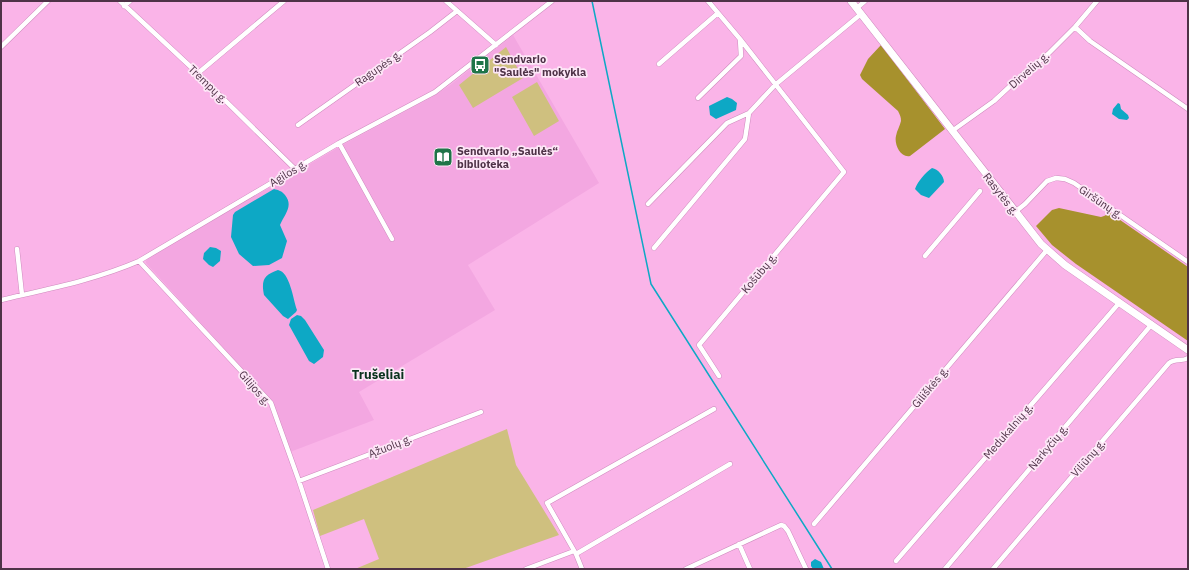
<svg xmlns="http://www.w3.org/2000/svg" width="1189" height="570" font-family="'IBM Plex Sans',sans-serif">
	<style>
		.built { fill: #f3a7e1 }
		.green { fill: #cfc07f }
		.forest { fill: #a7912d }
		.water { fill: #0da8c5 }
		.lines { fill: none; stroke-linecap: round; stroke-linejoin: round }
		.stream { stroke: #0da8c5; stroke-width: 1.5 }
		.street-casing { stroke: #cf8bbe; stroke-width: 5.5 }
		.secondary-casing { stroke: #cf8bbe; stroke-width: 8 }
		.street { stroke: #fff; stroke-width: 4.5 }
		.secondary { stroke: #fff; stroke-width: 7 }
		.labels { text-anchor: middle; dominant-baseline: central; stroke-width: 3.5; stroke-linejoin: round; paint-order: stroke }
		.poi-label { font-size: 11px; font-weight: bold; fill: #4e3247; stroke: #fde7f7; text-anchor: start }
		.street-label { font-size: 11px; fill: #4e3247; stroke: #fde7f7 }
		.quarter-label { font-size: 13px; font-weight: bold; fill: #09321d; stroke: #fde7f7 }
	</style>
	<rect width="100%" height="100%" fill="#fab4e8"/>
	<path class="built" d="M513,35l86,148 -131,82 27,45 -136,82 15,28 -84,32 -20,-53 -124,-136v-2l2,-3 198,-115 86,-46 17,-11z"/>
	<path class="green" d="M506,47l17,31 -50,30 -14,-23z
		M537,82l22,39 -25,15 -22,-39z
		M507,429l9,36 43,70 -96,34h-108l24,-10 -15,-40 -44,17 -7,-26z"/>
	<path class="forest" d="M881,45l64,84 -35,27c-10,2 -16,-12 -14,-20 1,-6 4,-10 5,-15 0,-4 -1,-6 -3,-10l-36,-32 -2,-4 8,-16z
		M1059,208l42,9 3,-1 6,-3 78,54v74l-112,-77 -24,-19 -16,-19 16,-16z"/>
	<path class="water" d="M727,97l5,2 5,4 -1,7 -20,9 -6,-4 -1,-9z
		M1118,103l2,1 1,5 7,6 1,3 -2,2 -8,-1 -7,-5 1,-5z
		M932,168c6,1 12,8 12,14l-15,16 -8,-3 -6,-6c3,-8 10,-16 17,-21z
		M274,189c4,1 8,2 11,6 9,11 -1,20 -5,30l7,16 -5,17 -13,7 -16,1 -14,-12 -8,-17 2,-22 2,-3z
		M210,247l6,1 5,3 -1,10 -7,6 -4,-2 -6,-6 1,-6z
		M278,270c12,2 15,29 19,40l-1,2 -8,7 -5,-3 -19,-21c-3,-15 0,-20 14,-25z
		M297,315l4,1 4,4 19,30 -1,7 -9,7 -5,-3 -20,-36 2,-6z
		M815,559l6,3 3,7h-11l-2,-3v-4z"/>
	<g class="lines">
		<path class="stream" d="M592,1l59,283 181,285"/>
		<defs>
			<path id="street" d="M120,1l72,67 103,101
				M446,1l50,44
				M124,6l6,-5
				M857,8l8,-7
				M1075,27l15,14 98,68
				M1,47l47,-46
				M659,64l59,-51
				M197,74l87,-73
				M698,98l43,-42 -1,-17 -32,-38
				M298,125l132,-93 27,-21
				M952,131l42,-30 27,-25 27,-22 27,-27 22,-26
				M339,143l53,96
				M648,204l79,-81 22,-10 26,-28 86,-71
				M1015,212l10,-8 22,-23 9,-3 9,1 9,4 114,79
				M654,248l91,-109 4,-26
				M17,249l5,46
				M925,256l55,-65
				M139,261l132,142 28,78 29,88
				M1,300c47,-11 94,-20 138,-39l200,-118 96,-51 117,-91
				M719,376l-20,-31 145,-173 -104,-133
				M299,481l182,-69
				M814,524l233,-274
				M739,544l11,25
				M576,554l154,-90
				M896,561l224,-259
				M526,569l48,-18
				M582,569l-6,-15 -29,-51 167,-94
				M686,569l95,-44 3,1 4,5 18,38
				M945,569l207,-245
				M993,569l176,-206c7,-5 13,-1 19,-5"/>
			<path id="secondary" d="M851,1l190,243 24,21 123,85"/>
		</defs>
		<use href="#street" class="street-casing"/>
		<use href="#secondary" class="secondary-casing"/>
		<use href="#street" class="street"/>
		<use href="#secondary" class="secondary"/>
	</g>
	<defs>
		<symbol id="bus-square" viewBox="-11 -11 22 22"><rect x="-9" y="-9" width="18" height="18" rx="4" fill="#1f7549" stroke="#fde7f7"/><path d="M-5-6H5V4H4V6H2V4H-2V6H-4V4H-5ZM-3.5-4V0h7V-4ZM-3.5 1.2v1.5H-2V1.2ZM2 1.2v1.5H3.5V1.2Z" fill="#fff"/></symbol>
		<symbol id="library-square" viewBox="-11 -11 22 22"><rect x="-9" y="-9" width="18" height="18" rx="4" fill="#1f7549" stroke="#fde7f7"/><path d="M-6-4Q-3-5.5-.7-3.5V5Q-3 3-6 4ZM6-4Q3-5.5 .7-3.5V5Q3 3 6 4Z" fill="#fff"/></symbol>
	</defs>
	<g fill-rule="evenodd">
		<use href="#bus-square" x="469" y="54" width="22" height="22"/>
		<use href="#library-square" x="432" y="146" width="22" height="22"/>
	</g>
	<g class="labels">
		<g class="poi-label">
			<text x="494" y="59">Sendvario<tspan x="494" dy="13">"Saulės" mokykla</tspan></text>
			<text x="457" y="151">Sendvario „Saulės“<tspan x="457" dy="13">biblioteka</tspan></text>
		</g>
		<g class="street-label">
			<text transform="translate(378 68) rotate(-35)">Ragupės g.</text>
			<text transform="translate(1029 70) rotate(-41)">Dirvelių g.</text>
			<text transform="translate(208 84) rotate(44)">Trempų g.</text>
			<text transform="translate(288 173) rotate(-31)">Agilos g.</text>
			<text transform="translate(1001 194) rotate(52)">Rasytės g.</text>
			<text transform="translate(1101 202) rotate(34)">Giršūnų g.</text>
			<text transform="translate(759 273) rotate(-50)">Košūbų g.</text>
			<text transform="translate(930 387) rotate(-50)">Giliškės g.</text>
			<text transform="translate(255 388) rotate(49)">Gilijos g.</text>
			<text transform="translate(1008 431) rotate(-49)">Medukalnių g.</text>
			<text transform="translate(390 446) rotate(-21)">Ąžuolų g.</text>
			<text transform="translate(1048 447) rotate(-50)">Narkyčių g.</text>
			<text transform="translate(1088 458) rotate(-49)">Viliūnų g.</text>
		</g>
		<g class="quarter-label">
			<text x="378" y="374">Trušeliai</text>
		</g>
	</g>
	<rect width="1189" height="570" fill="none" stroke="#4e3247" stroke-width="4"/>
</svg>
